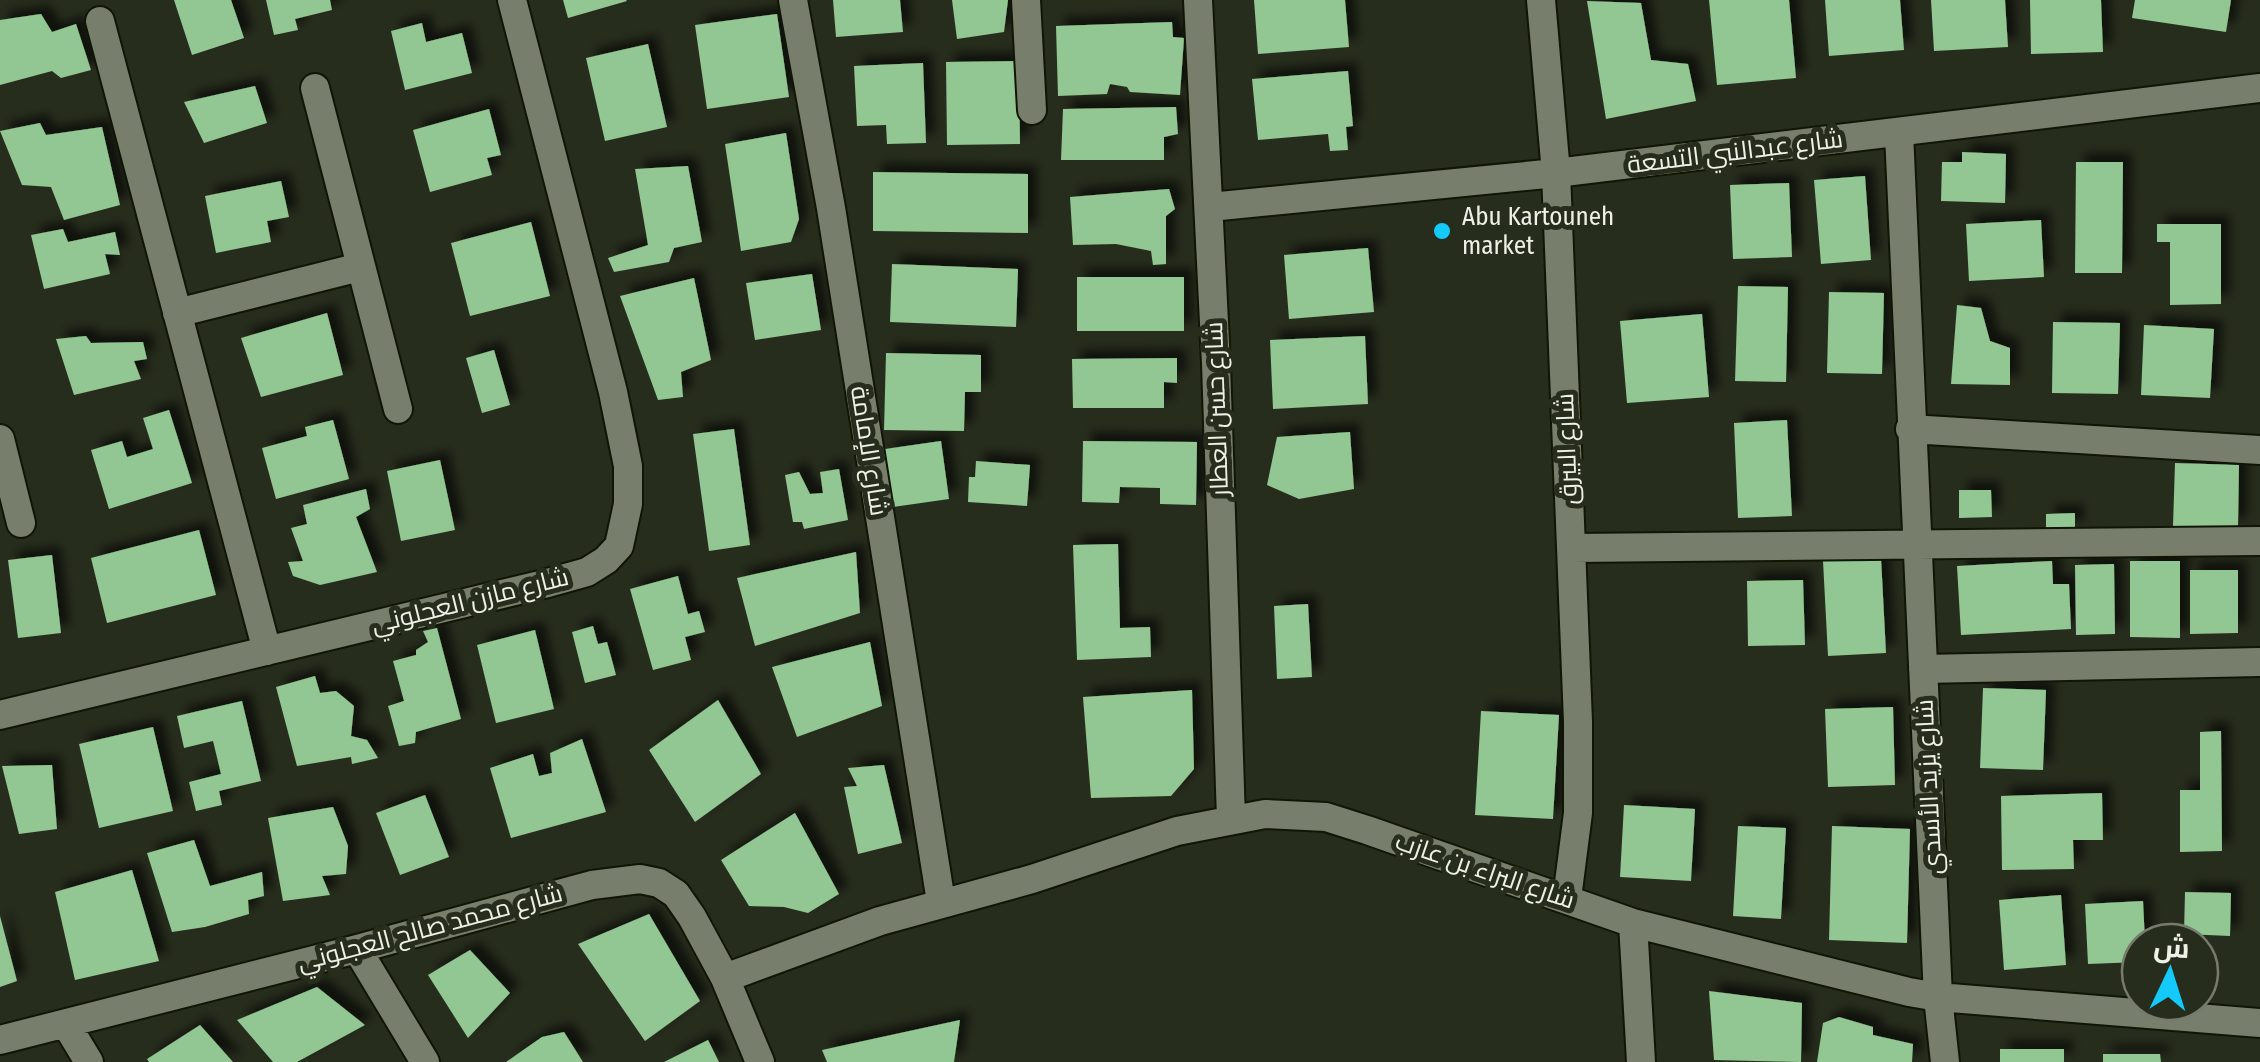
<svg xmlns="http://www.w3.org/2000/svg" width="2260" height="1062" font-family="'Fira Sans Condensed',Cairo,sans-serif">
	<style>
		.building { fill: #92c692; filter: url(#shadow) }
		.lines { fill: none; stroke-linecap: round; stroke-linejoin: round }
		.minor-casing { stroke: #101506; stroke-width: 32 }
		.minor { stroke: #777e6b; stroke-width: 28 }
		.poi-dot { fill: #14cafb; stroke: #272d1d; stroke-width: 4 }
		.labels { text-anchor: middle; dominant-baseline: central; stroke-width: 10; stroke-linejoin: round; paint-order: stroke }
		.street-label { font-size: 25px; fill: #edf1e7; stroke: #272d1d }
		.poi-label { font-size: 25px; fill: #edf1e7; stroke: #272d1d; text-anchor: start }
	</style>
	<defs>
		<filter id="shadow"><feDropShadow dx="9" dy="-9" stdDeviation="5" flood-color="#0009"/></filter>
	</defs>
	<rect width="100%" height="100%" fill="#272d1d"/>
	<path class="building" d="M174,0h57l13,38 -52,17z
		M266,0h64l2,10 -37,9 3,11 -24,5z
		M563,0h63l1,1 -59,17z
		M833,0h67l3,32 -67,5z
		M952,0h56l-4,32 -47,7z
		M1254,0h91l4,47 -91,7z
		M1709,0h80l7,78 -79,7z
		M1825,0h75l4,50 -75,6z
		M1931,0h74l3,47 -74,4z
		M2030,0h71l2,52 -72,2z
		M2135,0h96l-5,32 -94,-14z
		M1587,1l54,2 10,57 37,4 8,37 -90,18z
		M41,14l11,18 24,-8 15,46 -30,8 -9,-7 -52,14v-65z
		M777,14l12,83 -82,12 -12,-84z
		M1172,22l1,15 11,1 -4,57 -50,-3 -3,-5 -17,-3 -3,10 -49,2 -2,-70z
		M422,23l4,19 36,-9 10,40 -67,17 -14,-59z
		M648,44l19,83 -62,14 -19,-83z
		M1019,61l1,83 -73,1 -1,-83z
		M923,63l3,80 -39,1 -1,-19 -29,1 -3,-60z
		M1348,71l5,55 -7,1 2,23 -18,1 -2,-17 -70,6 -6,-61z
		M255,86l12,37 -63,20 -20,-41z
		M1176,107l2,27 -14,3v23h-103l2,-51z
		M489,109l12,46 -14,3 5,17 -62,17 -17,-62z
		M40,123l6,12 56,-8 18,78 -56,15 -13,-33 -29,-2 -22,-54z
		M786,133l13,86 -8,23 -50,9 -16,-107z
		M1962,152l44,2 -1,49 -64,-2 1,-39h20z
		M2076,162h47l-1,111h-47z
		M688,166l14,76 -28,6 -5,14 -55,10 -6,-14 40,-13 -13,-76z
		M873,172l155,2v59l-155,-2z
		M1865,176l6,84 -50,4 -7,-84z
		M281,181l8,36 -22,4 4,21 -55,11 -11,-57z
		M1789,183l3,74 -59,2 -3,-74z
		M1169,189l6,20 -9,7v48l-13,1 -2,-14 -35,-7 -43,1 -3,-48z
		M2041,220l3,57 -75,4 -3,-57z
		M531,222l19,74 -80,20 -19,-73z
		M2157,224h64v80l-51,1v-63h-13z
		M63,229l5,13 47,-10 5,23 -15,-1 5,20 -66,15 -13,-54z
		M1368,248l6,64 -85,7 -5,-64z
		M892,264l126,5 -2,58 -126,-5z
		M812,274l9,56 -66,10 -9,-57z
		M1077,277h107v54h-107z
		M694,278l17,82 -30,12 2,25 -25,3 -38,-104z
		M1738,286l50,1 -2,95 -51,-1z
		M1829,292l55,1 -2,81 -55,-1z
		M1957,305l24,3 9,33 20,7v37l-59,-1z
		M327,313l16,62 -82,22 -20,-59z
		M1702,314l7,83 -82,6 -7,-82z
		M2053,322l67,1 -2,71 -66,-1z
		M2144,325l70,4 -4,69 -69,-3z
		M86,336l5,7 52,-1 4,17 -13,2 7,18 -67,16 -18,-56z
		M1365,336l3,68 -95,5 -3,-69z
		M494,350l16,55 -28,8 -16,-55z
		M886,353l95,2v37h-16l-1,39 -80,-1z
		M1177,358v25l-13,-1v26h-91l-1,-49z
		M169,410l23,73 -83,26 -18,-59 31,-9 5,16 26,-8 -10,-31z
		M333,420l16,59 -73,20 -14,-51 45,-12 -2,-9z
		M1787,420l5,96 -54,2 -4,-95z
		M734,429l16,116 -41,6 -16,-117z
		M1350,432l4,57 -55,10 -32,-14 10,-48z
		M941,441l8,58 -56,8 -8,-58z
		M1083,441l114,1 -1,63 -36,-1v-16l-40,-1 -1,16 -37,-1z
		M440,460l15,70 -54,11 -14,-70z
		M976,461l54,4 -3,41 -59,-4 1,-25h6z
		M2175,463l64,2 -1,62 -65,-1z
		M839,469l9,51 -44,9 -2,-7h-9l-8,-47 14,-3 11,22 13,-1 -3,-21z
		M366,489l4,20 -14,8 21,55 -57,13 -27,-9 -5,-14 15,-1 -12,-33 16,-4 -4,-19z
		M1959,490h32l1,27 -33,1z
		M2075,513v17h-29v-16z
		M199,530l17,65 -109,28 -16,-65z
		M1118,544l2,84 30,-1 1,30 -74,3 -4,-115z
		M856,552l4,61 -105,33 -18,-68z
		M52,555l9,78 -43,5 -10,-78z
		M1881,558l5,95 -58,3 -5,-95z
		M2052,561l1,23h16l2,45 -110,6 -4,-69z
		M2130,561h50v77l-50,-1z
		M2114,564l1,70 -39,1 -1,-70z
		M2190,570h48v63l-48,1z
		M678,576l10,38 11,-3 6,21 -20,5 6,23 -38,10 -23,-81z
		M1803,580l2,65 -57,1 -1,-65z
		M1308,604l4,73 -35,2 -3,-73z
		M593,626l5,18 9,-2 9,33 -31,8 -13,-51z
		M437,628l24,91 -45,13 -1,11 -16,3 -11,-40 16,-5 -11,-40 23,-6v-5l12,-8 -5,-11z
		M535,630l19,79 -58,14 -19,-78z
		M870,642l12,64 -85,31 -25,-70z
		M315,676l5,17 16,-2 18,15 -3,30 16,4 11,18 -26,6 -1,-7 -54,9 -21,-79z
		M1983,688l63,2 -3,80 -63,-2z
		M1192,690l2,79 -23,27 -80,2 -8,-101z
		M718,700l43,74 -66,48 -46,-72z
		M242,701l19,80 -42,10 3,14 -26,6 -7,-29 32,-8 -8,-33 -29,7 -7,-32z
		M1893,707l2,78 -67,2 -3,-78z
		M1481,711l78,4 -6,104 -78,-4z
		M153,727l20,84 -74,17 -20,-84z
		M2221,731l1,120 -42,1v-62h20v-58z
		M582,739l24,73 -95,26 -21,-70 43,-14 6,22 13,-3 -2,-20z
		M52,765l5,64 -38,5 -17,-68z
		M884,765l18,78 -44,11 -14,-67 13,-1 -9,-18z
		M2102,793l1,47h-30l1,29 -72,1 -1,-74z
		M425,795l24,62 -49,18 -24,-62z
		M1624,805l71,4 -4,72 -71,-4z
		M333,807l15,39 -2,28 -24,2 8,19 -47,6 -15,-83z
		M795,813l44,81 -31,19 -24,-6 -35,-1 -28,-46z
		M1738,826l48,2 -5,91 -48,-3z
		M1832,826l78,3 -3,114 -78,-3z
		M194,840l16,46 52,-14 2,24 -16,4 1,14 -44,13 -33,5 -25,-79z
		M132,870l27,91 -84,19 -20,-88z
		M2185,892l46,1 -1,43 -46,-2z
		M2061,895l5,70 -62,5 -5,-70z
		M2143,901l2,41h-5v20l-52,2 -3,-60z
		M649,914l51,87 -55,40 -67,-97z
		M0,916l17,65 -17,6z
		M470,950l40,43 -42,45 -40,-63z
		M317,987l48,38 -68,37h-24l-36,-42z
		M1709,991l93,12 -1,59 -87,-2z
		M1839,1017l34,10v8l40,9 -1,18h-95l6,-39z
		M960,1020l-6,42h-127l-5,-12z
		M200,1025l33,37h-84l-2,-3z
		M564,1032l19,30h-77l36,-25z
		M708,1040l11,22h-55z
		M2000,1049h64v13h-64z
		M2103,1054h57l1,8h-58z"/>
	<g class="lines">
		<defs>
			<path id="minor" d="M793,0l38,208 110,694
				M1026,0l6,110
				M1198,0l18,363 15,456
				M1541,0l15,173 22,549v91l-11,85
				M100,21l167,630
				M315,88l83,321
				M1899,133l39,864 7,65
				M1210,207l346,-34 704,-85
				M177,313l183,-46
				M1910,429l350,21
				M0,439l21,84
				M1572,548l688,-7
				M1923,669l337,-7
				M0,715l544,-131 43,-12 19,-12 13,-14 9,-42v-38l-15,-74 -101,-392
				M1633,923l8,139
				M357,949l68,113
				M725,978l155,-57 152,-42 145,-48 88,-17 61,3 41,13 266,93 276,69 29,5 322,26
				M66,1024l23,38
				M0,1040l357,-91 235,-64 48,-6 19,4 17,11 16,23 33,61 35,84"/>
		</defs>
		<use href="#minor" class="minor-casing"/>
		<use href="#minor" class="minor"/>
	</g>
	<circle class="poi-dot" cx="1442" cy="231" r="10"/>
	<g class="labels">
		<g class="street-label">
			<text transform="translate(1735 152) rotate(-7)">شارع عبدالنبي التسعة</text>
			<text transform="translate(1217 409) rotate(-92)">شارع حسن العطار</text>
			<text transform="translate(1567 449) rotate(-92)">شارع البيرق</text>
			<text transform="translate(869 451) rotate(81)">شارع الإمامة</text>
			<text transform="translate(470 601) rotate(-14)">شارع مازن العجلوني</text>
			<text transform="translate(1929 787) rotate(-93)">شارع يزيد الأسدي</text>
			<text transform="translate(1485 871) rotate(19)">شارع البراء بن عازب</text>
			<text transform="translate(430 928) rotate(-15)">شارع محمد صالح العجلوني</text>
		</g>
		<g class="poi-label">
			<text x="1462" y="217">Abu Kartouneh<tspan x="1462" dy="29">market</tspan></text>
		</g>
	</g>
	<g transform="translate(2170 972) rotate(4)"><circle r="48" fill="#272d1d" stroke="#767b6e" stroke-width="2.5"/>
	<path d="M0-8L18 38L0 25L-18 38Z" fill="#14cafb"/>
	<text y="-15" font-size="28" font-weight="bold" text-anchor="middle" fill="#edf1e7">ش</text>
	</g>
</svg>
